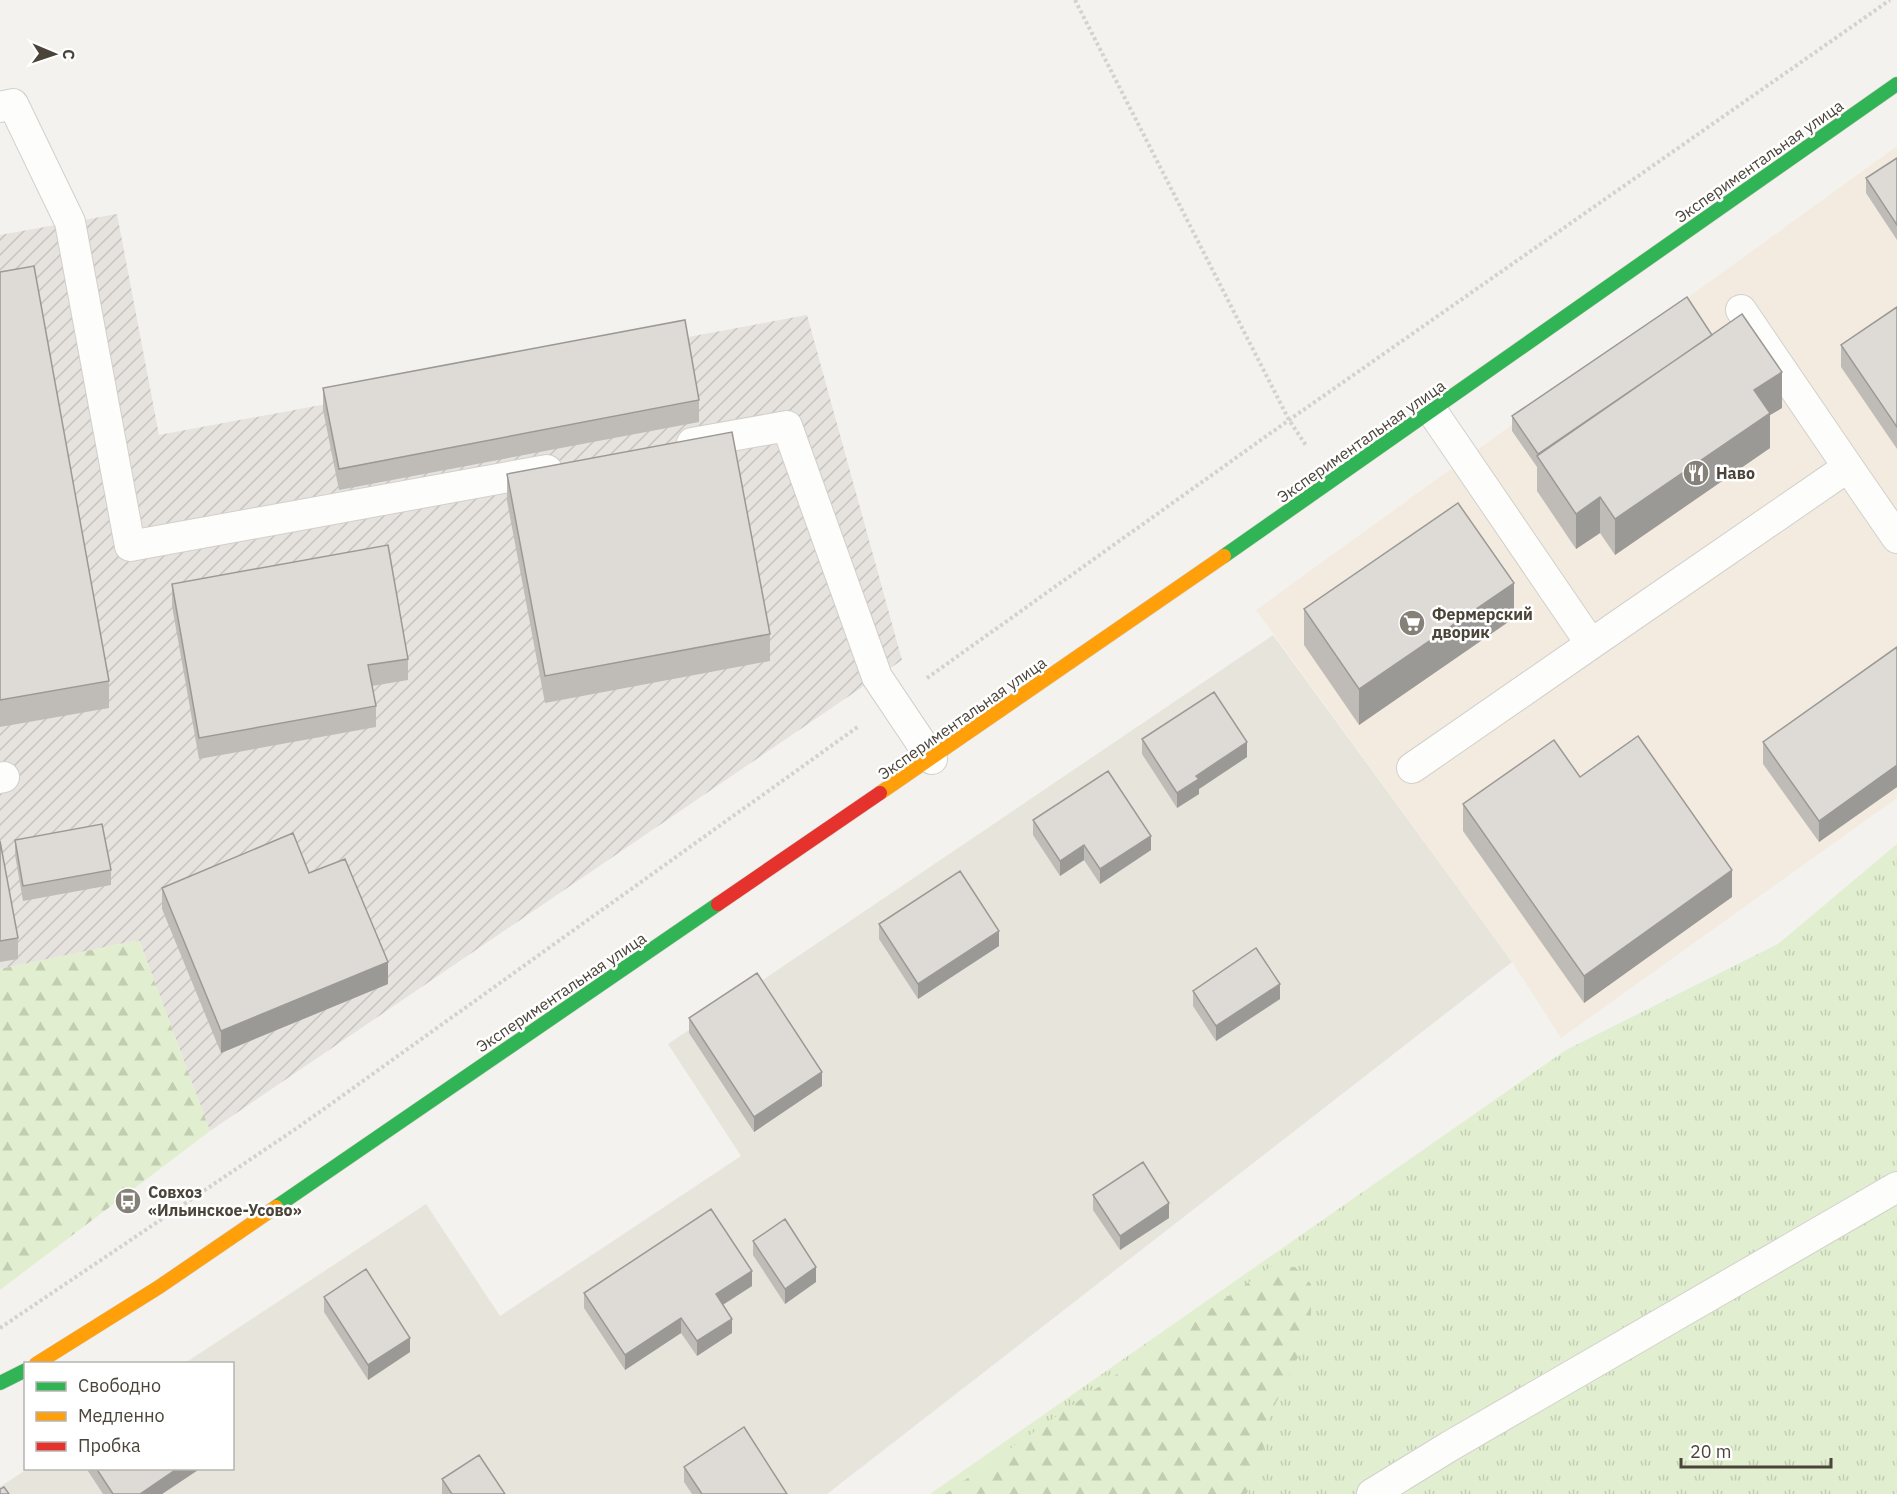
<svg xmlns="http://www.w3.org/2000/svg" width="1897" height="1494" font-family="'IBM Plex Sans',sans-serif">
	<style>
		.residential { fill: #e7e4dc }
		.commercial { fill: #f3ebdf }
		.industrial { fill: url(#industrial-furrows) }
		.grass { fill: url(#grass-tufts) }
		.forest { fill: url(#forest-firs) }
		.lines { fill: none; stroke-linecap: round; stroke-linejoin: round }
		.lane-casing { stroke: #d2d0cb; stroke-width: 32 }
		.fast-casing { stroke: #d3cfc5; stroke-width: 15 }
		.slow-casing { stroke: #d3cfc5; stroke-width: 15 }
		.jam-casing { stroke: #d3cfc5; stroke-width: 15 }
		.path { stroke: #d3d2cc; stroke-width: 4; stroke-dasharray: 3 3; stroke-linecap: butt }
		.lane { stroke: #fdfdfc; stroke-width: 30 }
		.fast { stroke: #30b455; stroke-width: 14 }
		.slow { stroke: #ff9f0a; stroke-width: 14 }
		.jam { stroke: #e5322d; stroke-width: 14 }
		.wall { fill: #bfbcb8 }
		.shaded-wall { fill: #9b9996 }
		.building { fill: #dedbd6; stroke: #9b9996; stroke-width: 1.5 }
		.labels { text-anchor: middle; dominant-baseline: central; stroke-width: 5; stroke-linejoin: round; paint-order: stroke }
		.street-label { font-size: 16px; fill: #4b4439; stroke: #fff }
		.poi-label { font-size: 16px; font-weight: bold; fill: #4b4439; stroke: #fff; text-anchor: start }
	</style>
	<defs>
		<pattern id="industrial-furrows" width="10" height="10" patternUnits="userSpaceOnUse" patternTransform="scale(1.5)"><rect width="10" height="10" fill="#e6e2de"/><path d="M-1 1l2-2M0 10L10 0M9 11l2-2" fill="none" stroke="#c7c3bf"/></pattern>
		<pattern id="grass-tufts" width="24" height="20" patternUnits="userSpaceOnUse" patternTransform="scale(1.5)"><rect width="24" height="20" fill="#e1eecf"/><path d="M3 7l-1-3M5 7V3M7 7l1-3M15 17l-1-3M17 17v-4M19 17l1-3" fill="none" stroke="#c3cdb2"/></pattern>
		<pattern id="forest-firs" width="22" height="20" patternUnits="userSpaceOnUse" patternTransform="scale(1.5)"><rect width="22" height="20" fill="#e1eecf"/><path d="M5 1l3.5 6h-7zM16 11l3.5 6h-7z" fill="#c3cdb2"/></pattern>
	</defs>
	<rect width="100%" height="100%" fill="#f4f2ee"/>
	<path class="residential" d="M1273,635l239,327 -685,532h-827v-7l27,-18 205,-1v-104l-47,-1 241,-159 74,112 241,-160 -73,-112z"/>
	<path class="commercial" d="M1897,146v652l-336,240 -49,-76 -256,-352z"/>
	<path class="industrial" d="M117,214l42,221 648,-120 95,345 -692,471 -71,-191 -139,29v-734z"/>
	<path class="grass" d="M1897,844v650h-651c18,-21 15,-50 22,-75 8,-27 30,-63 43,-89l-366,164h-15l636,-444 212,-106z"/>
	<path class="forest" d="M139,940l71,191 -210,159v-321z
		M1272,1266l23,1 16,17v46l-42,87 -9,47 -6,21 -8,9h-301z"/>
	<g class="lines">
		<defs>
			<path id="lane" d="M0,107l13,-3 57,118 60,324 417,-76
				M1432,411l159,233 257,-177 -107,-157
				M692,443l95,-17 90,251 55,82
				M1848,467l49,71
				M1412,768l179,-124
				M0,778l4,-1
				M1372,1494l78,-48 447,-259"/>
			<path id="fast" d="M1224,556l673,-472
				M276,1207l442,-303
				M0,1383l26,-13"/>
			<path id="slow" d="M880,793l344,-237
				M36,1364l123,-77 117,-80"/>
			<path id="jam" d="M718,904l162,-111"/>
		</defs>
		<use href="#lane" class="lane-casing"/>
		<use href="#fast" class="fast-casing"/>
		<use href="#slow" class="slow-casing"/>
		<use href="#jam" class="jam-casing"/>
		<path class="path" d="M1075,0l214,420 18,27
			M927,678l362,-258 601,-420
			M0,1328l300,-202 559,-400"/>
		<use href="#lane" class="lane"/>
		<use href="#fast" class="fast"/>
		<use href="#slow" class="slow"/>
		<use href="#jam" class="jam"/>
	</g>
	<path class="wall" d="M1897,158v82l-31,-47v-15z
		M0,272l109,409v27l-109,19z
		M1897,307v142l-56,-82v-22z
		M1712,335l70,73 -12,7v33l-155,107 -15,-22 -24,16 -39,-58v-24l-25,-36v-15z
		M323,388l376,12v22l-360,68 -16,-80z
		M507,474l263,160v27l-225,42 -38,-202z
		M172,584l236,75v21l-36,6 4,20v21l-177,32 -27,-153z
		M1304,609l210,9 -155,107 -55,-80z
		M1897,647v140l-78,55 -56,-78v-22z
		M1142,739l105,18 -48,32v5l-22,14 -35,-54z
		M1580,777l152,120 -148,106 -121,-172v-27z
		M1033,820l118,30 -51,34 -16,-24 -24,16 -27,-41z
		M15,840l96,30v15l-88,16 -8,-46z
		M0,841l18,97v21l-18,3z
		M309,873l79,111 -167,69 -59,-144v-21z
		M879,924l120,22 -81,53 -39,-60z
		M1193,991l87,8 -64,42 -23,-35z
		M689,1018l133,68 -68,46 -65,-99z
		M1093,1195l76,23 -49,32 -27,-40z
		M753,1241l63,41 -31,22 -32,-49z
		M752,1286l-29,19 9,28 -35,23 -16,-23 -56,37 -41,-62v-15z
		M324,1297l86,55 -42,28 -44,-68z
		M684,1467l103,27h-95l-8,-12z
		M86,1468h115l-39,26h-59z
		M442,1479l63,15h-63z"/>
	<path class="shaded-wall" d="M1782,372v36l-12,7v33l-155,107v-36l139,-129z
		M1600,497v36l-24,16v-35z
		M1514,583v35l-155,107v-36z
		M1247,742v15l-48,32v5l-22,14v-15l19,-17z
		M1897,765v22l-78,55v-21z
		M1151,836v14l-51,34v-15z
		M1084,845v15l-24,16v-15z
		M1732,870v27l-148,106v-27z
		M999,931v15l-81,53v-15z
		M388,962v22l-167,69v-22z
		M1280,984v15l-64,42v-15z
		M822,1072v14l-68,46v-15z
		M1169,1203v15l-49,32v-14z
		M816,1267v15l-31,22v-15z
		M752,1271v15l-36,23v-15z
		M681,1318v15l-56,37v-15z
		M732,1319v14l-35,23v-15z
		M410,1338v14l-42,28v-15z
		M178,1468h23l-39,26h-22z"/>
	<path class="building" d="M1897,158v67l-31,-47z
		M34,266l75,415 -109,19v-428z
		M1687,297l25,38 -174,119 -26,-38z
		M1897,307v120l-56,-82z
		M1742,314l40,58 -28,18 16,23 -155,106 -15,-22 -24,17 -39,-58z
		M685,320l14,80 -360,69 -16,-81z
		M732,432l38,202 -225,42 -38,-202z
		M1458,503l56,80 -155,106 -55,-80z
		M388,545l20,114 -40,6 8,41 -177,32 -27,-154z
		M1897,647v118l-78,56 -56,-79z
		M1214,692l33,50 -51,34 3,3 -22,14 -35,-54z
		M1638,736l94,134 -148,106 -121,-172 91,-64 26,37z
		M1108,771l43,65 -51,33 -16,-24 -24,16 -27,-41z
		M102,824l9,46 -88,16 -8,-46z
		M293,833l16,40 36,-14 43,103 -167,69 -59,-143z
		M0,841l18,97 -18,3z
		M960,871l39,60 -81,53 -39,-60z
		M1256,948l24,36 -64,42 -23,-35z
		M757,973l65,99 -68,45 -65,-99z
		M1143,1162l26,41 -49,33 -27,-41z
		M711,1209l41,62 -36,23 16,25 -35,22 -16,-23 -56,37 -41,-62z
		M785,1219l31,48 -31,22 -32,-48z
		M366,1269l44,69 -42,27 -44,-68z
		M744,1427l43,67h-85l-18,-27z
		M479,1455l26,39h-53l-10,-15z
		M96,1468h82l-38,26h-27z
		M4,1487l5,7h-9v-5z"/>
	<defs>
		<symbol id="restaurant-disc" viewBox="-11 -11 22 22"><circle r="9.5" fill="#868178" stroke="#fff"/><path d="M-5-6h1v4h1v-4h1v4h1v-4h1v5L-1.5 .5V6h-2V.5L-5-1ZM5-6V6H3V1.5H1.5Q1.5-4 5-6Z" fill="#fff"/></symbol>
		<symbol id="supermarket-disc" viewBox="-11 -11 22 22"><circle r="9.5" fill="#868178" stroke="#fff"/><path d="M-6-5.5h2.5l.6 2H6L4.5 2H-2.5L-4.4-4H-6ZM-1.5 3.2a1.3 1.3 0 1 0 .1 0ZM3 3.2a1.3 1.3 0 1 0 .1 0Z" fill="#fff"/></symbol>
		<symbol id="bus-disc" viewBox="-11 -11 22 22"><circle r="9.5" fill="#868178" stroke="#fff"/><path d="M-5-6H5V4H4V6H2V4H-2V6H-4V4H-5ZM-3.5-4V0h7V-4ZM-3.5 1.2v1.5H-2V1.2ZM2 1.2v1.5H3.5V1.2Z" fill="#fff"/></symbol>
	</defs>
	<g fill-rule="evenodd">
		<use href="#restaurant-disc" x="1681" y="458" width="30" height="30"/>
		<use href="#supermarket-disc" x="1397" y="608" width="30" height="30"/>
		<use href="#bus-disc" x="113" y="1186" width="30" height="30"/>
	</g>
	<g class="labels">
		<g class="street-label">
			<text transform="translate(1759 161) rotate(-35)">Экспериментальная улица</text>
			<text transform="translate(1361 441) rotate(-35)">Экспериментальная улица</text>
			<text transform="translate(962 718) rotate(-35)">Экспериментальная улица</text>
			<text transform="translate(561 992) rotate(-34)">Экспериментальная улица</text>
		</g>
		<g class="poi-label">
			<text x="1716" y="473">Наво</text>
			<text x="1432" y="614">Фермерский<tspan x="1432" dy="18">дворик</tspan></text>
			<text x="148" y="1192">Совхоз<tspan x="148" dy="18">«Ильинское-Усово»</tspan></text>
		</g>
	</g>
	<rect x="24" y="1362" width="210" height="108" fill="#ffffff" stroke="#b7b4b0" stroke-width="1.5"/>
	<rect x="36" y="1382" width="30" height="9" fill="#30b455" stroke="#b7b4b0" stroke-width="1.5"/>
	<text x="78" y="1392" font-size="18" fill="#4b4439">Свободно</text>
	<rect x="36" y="1412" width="30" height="9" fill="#ff9f0a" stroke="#b7b4b0" stroke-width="1.5"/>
	<text x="78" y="1422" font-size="18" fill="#4b4439">Медленно</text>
	<rect x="36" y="1442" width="30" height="9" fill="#e5322d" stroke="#b7b4b0" stroke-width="1.5"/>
	<text x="78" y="1452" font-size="18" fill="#4b4439">Пробка</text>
	<g transform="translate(54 54) rotate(92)" stroke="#ffffff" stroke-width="4.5" paint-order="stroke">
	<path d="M0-4.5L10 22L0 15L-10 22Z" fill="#4b4439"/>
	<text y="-9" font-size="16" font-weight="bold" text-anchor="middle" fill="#4b4439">С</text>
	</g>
	<path d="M1681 1458v9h150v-9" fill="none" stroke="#4b4439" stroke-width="3"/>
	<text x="1690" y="1458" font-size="18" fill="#4b4439" stroke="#ffffff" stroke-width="4.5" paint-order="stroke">20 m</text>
</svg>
